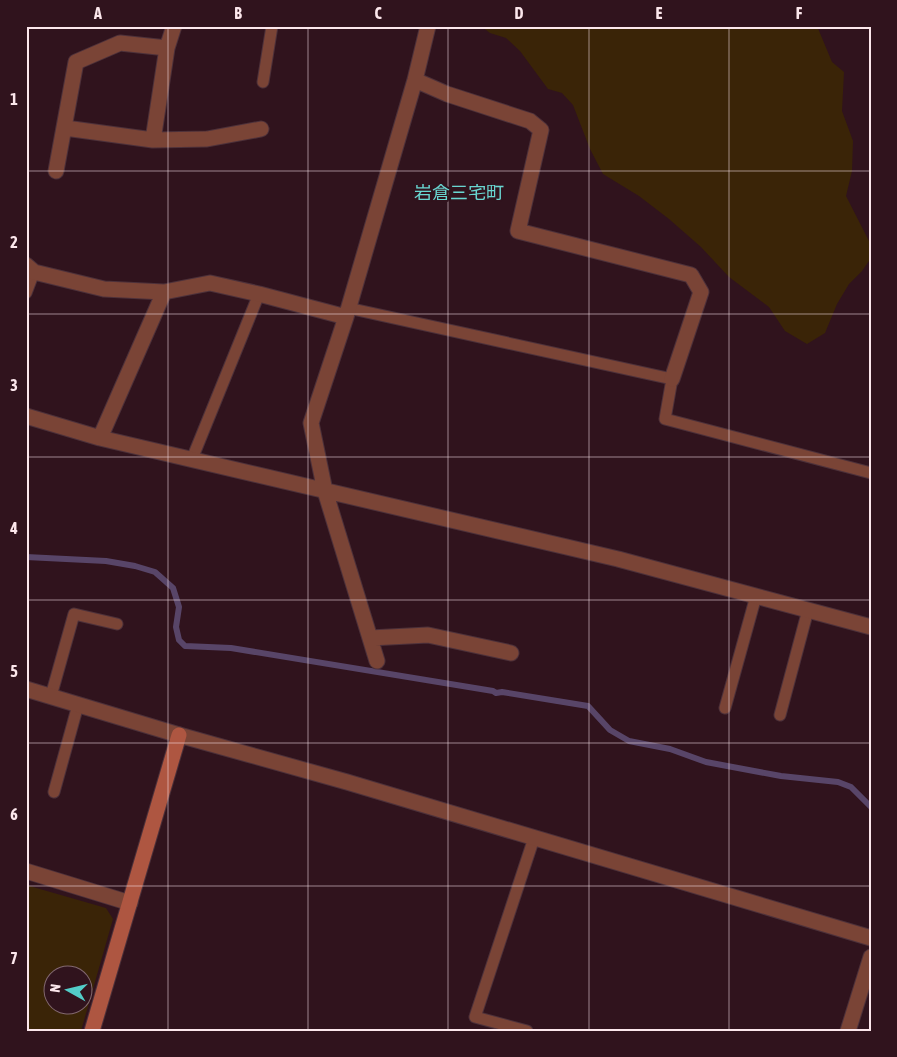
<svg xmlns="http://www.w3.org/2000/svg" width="897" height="1057" font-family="'Asap Condensed','Noto Sans JP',sans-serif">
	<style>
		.green { fill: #3a2407; fill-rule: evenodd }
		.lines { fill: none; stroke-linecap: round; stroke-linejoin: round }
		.stream { stroke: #584568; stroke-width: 6 }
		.lane-casing { stroke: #4d313a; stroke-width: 13 }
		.street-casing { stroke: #4d313a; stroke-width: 17 }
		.secondary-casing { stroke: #4d313a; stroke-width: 17 }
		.lane { stroke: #7a4436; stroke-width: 11 }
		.street { stroke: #7a4436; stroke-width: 15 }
		.secondary { stroke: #ae5641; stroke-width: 15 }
		.grid { fill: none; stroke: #fce7ec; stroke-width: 1; stroke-opacity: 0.55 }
		.labels { text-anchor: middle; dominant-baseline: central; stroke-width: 4; stroke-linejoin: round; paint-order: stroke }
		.neighbourhood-label { font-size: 18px; fill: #69d6d1; stroke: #30131d }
		.neatline { fill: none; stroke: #fce7ec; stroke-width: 2 }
		.grid-label { font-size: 16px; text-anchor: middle; font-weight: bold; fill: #fce7ec }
	</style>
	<rect width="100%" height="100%" fill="#30131d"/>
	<path class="green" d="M481,26h336l15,36 12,10 -2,39 11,30 -1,30 -6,25 25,49v13l-9,13 -13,13 -12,20 -12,29 -18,11 -22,-13 -16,-24 -40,-30 -28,-30 -32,-28 -30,-23 -36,-22 -13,-25 -17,-44 -11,-12 -14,-4 -28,-38 -14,-13 -16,-5z
		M26,885l80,23 7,11 -32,112h-55zM52,974h30v30h-30z"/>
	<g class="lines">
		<path class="stream" d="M26,557l80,4 29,5 20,6 18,16 6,19 -3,20 3,13 6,6 46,2 262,43 3,2 6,-1 86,14 22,24 19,11 41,8 36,13 75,14 57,6 13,5 20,20"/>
		<defs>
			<path id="lane" d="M263,82l9,-56
				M26,293l8,-21
				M348,308l324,71 -7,40 206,54
				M192,459l67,-165
				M51,696l23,-82 43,10
				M725,708l31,-112
				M780,715l28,-105
				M54,792l24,-87
				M527,1031l-52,-14 59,-179"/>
			<path id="street" d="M415,80l32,14 83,27 11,9 -23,101 173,44 10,17 -29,87
				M65,128l88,12 54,-1 54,-10
				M153,140l14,-92 7,-22
				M56,171l20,-109 44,-19 47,5
				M26,265l8,7 70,17 60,3 46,-9 49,11 87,23
				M26,416l74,22 518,121 253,68
				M100,438l64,-146
				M370,638l58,-3 83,18
				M377,661l-52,-170 -14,-68 35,-106 69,-237 13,-54
				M26,689l153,46 168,47 524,156
				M26,871l104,32
				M848,1031l23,-74"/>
			<path id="secondary" d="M92,1031l87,-296"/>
		</defs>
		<use href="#lane" class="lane-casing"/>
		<use href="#street" class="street-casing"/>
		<use href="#secondary" class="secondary-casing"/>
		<use href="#lane" class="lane"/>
		<use href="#street" class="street"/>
		<use href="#secondary" class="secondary"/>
	</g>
	<path class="grid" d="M168,26v1005M308,26v1005M448,26v1005M589,26v1005M729,26v1005M26,171h845M26,314h845M26,457h845M26,600h845M26,743h845M26,886h845"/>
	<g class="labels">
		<g class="neighbourhood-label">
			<text x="459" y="192">岩倉三宅町</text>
		</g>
	</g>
	<rect width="897" height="1057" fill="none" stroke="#30131d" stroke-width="55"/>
	<g transform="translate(68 990) rotate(278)"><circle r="24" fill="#30131d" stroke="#826870"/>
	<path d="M0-4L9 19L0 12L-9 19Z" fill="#53cdc9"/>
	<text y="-8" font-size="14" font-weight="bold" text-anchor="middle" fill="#fce7ec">N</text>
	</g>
	<rect x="28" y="28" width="842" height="1002" class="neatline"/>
	<g class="grid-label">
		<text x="98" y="19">A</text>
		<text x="238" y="19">B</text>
		<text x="378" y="19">C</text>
		<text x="519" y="19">D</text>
		<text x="659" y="19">E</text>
		<text x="799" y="19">F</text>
		<text x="14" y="105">1</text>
		<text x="14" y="248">2</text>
		<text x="14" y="391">3</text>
		<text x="14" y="534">4</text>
		<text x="14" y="677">5</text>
		<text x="14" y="820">6</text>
		<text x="14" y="964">7</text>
	</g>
</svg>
